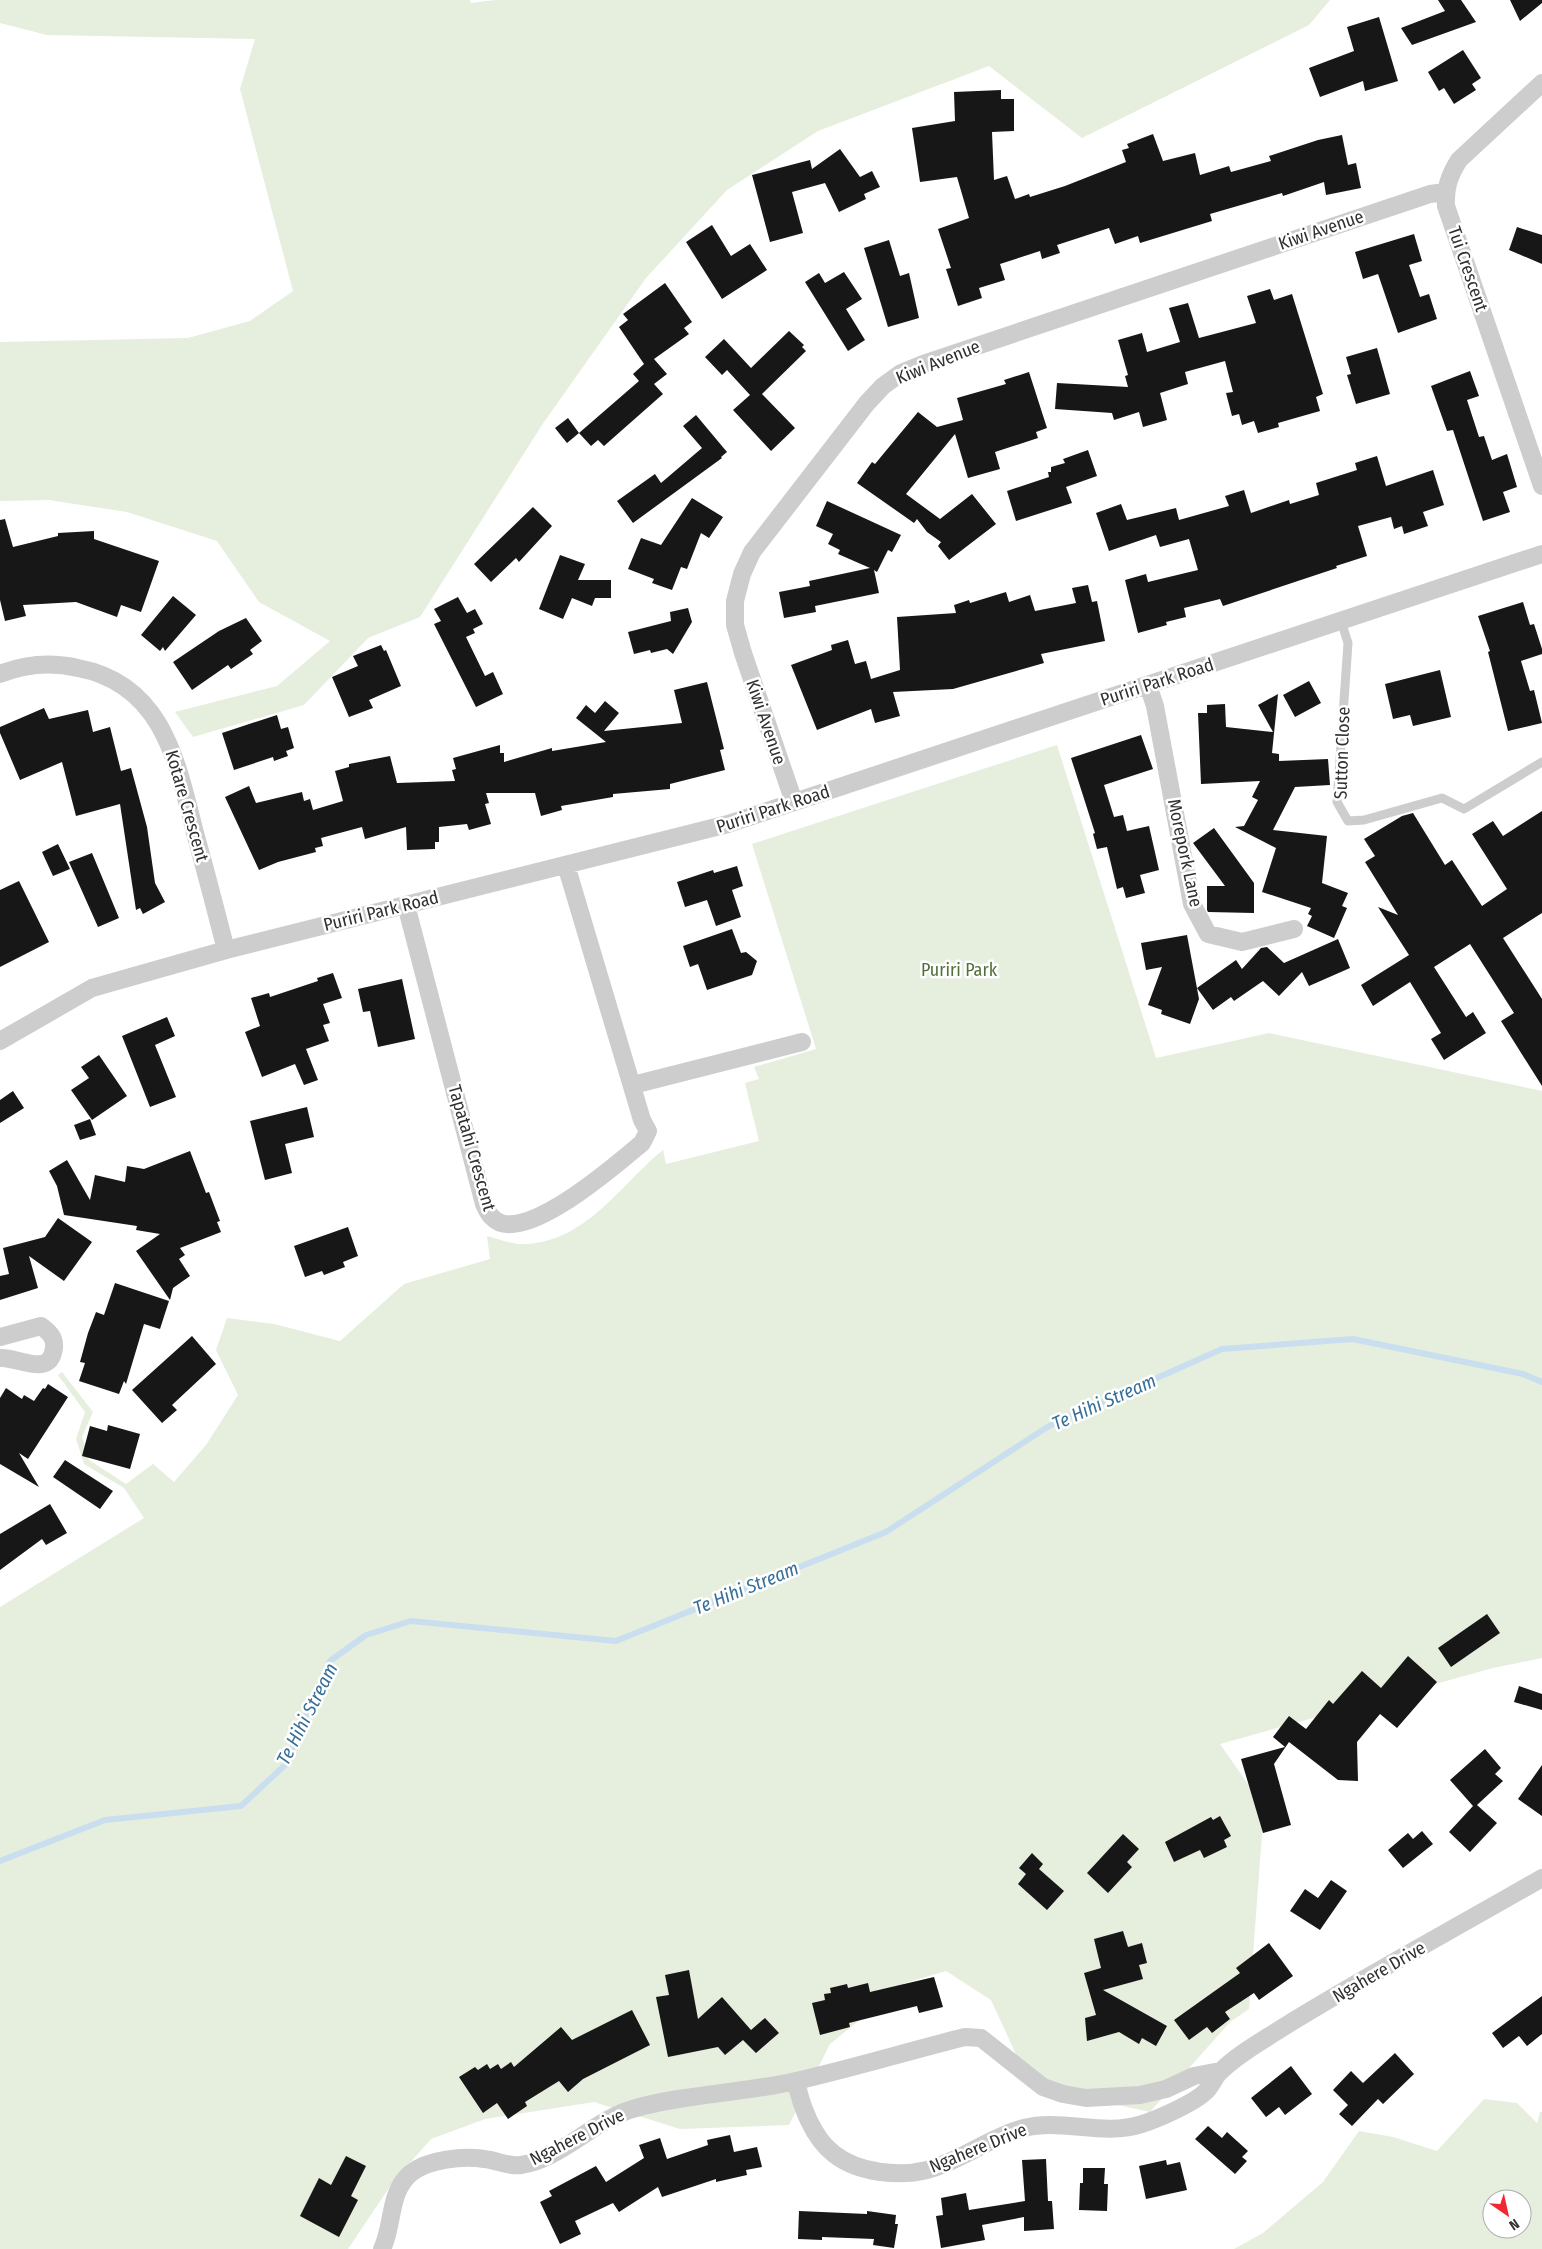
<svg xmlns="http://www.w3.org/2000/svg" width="1542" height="2249" font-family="'Fira Sans Condensed',sans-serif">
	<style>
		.green { fill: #e6eede; fill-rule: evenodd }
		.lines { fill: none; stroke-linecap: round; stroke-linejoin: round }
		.stream { stroke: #c9dfef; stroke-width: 6 }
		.building { fill: #171717 }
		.service { stroke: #cdcdcd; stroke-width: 9 }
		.minor { stroke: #cdcdcd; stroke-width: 18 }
		.labels { text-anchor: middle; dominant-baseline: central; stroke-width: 5; stroke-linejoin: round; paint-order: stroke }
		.street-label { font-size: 18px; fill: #303030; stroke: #fff }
		.park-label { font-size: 18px; fill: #51703a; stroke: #fff }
		.water-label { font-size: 19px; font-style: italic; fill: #387099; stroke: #fff }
	</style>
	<rect width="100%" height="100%" fill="#fff"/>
	<path class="green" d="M0,0h470l1,3 24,-3h835l-21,25 -227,113 -93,-72 -171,65 -91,59 -81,88 -102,144 -124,195 -52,21 -64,67 -111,32 -18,-25 102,-26 53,-45 -71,-39 -42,-61 -90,-29 -78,-12 -49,1v-159l188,-4 62,-17 43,-30 -53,-202 15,-50 -208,-4 -47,-12z
		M1057,745l99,313 113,-25 273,58v567l-49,10 -273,76 44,63 -15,202 -19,13 -80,90 -75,-16 -54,-31 -30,-65 -45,-29 -41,12 -75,61 -41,81 -109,4 -86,-27 -109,17 -54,20 -38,43 -45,67h-348v-642l144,-89 -20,-30 -40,-24 -8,-25 9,-27 -27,-37 4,-3 31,40 -11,25 7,23 37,24 27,-20 21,18 32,-37 32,-50 -22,-45 11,-32 47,6 66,17 64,-57 86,-25 -3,-23c12,3 26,9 38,8 61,-2 95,-59 138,-94l3,14 93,-23 -14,-58 14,-4 -5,-12 62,-18 -64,-205z
		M1484,2099l33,4 20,20 3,-11h2v137h-308l29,-16 60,-51 36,-51 34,6 44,14zM1492,2199h30v30h-30z"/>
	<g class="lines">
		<path class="stream" d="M0,1861l105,-41 136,-14 44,-41 45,-104 36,-26 45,-14 205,20 270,-109 163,-106 173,-77 131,-10 170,35 19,8"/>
	</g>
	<path class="building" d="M1438,0h23l15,22 -64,23 -11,-17 44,-17z
		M1510,0h32v3l-22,18z
		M1379,17l19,64 -33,10 -2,-10 -43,16 -11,-29 45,-17 -7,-24z
		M1463,50l18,28 -9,6 4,6 -22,14 -10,-16 -5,3 -11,-19z
		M1001,90v9h13v32l-22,1 2,48 13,-4 8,23 14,-5 1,3 35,-11 61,-24 -4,-12 7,-2 -2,-4 26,-10 10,27 32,-8 5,22 29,-9 2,6 40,-11 -2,-5 49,-16 24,-5 6,30 8,-2 5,25 -35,7 -2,-13 -41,14 -1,-3 -72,21 2,7 -72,22 -2,-7 -23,8 -6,-16 -52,17 3,8 -18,6 -2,-8 -40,13 5,16 -26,8 3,10 -24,8 -12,-37 5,-1 -13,-39 31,-11 -12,-41 -37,5 -8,-54 43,-7 -1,-29z
		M840,149l20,28 12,-6 8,16 -16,7 2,5 -27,13 -14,-29 -33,9 11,41 -33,9 -18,-67 58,-15 2,9z
		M712,225l19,31 19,-12 17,26 -45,29 -36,-57z
		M1517,227l25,8v29l-33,-14z
		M1414,234l8,27 -13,4 11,32 9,-3 8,25 -39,14 -20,-59 -15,5 -8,-27z
		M889,240l11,36 9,-3 10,45 -31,9 -24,-79z
		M844,272l18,27 -16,10 19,31 -17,11 -43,-69 14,-9 6,10z
		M665,283l27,39 -8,6 5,6 -35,25 13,15 -13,10 9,10 -59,52 -6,-6 -7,6 -12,-13 60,-52 -6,-7 11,-10 -25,-37 9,-7 -5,-6z
		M1270,289l4,11 18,-6 31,100 -7,3 4,14 -42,12 1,4 -21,6 -4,-12 -12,4 -3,-11 -7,2 -6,-23 7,-1 -8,-31 -40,11 3,12 -28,9 7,27 -24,7 -4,-15 -25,8 -2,-7 -57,-4 2,-26 71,4 -3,-11 3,-1 -10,-35 24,-7 5,19 33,-10 -11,-34 19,-5 11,35 57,-15 -9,-27z
		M789,331l15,14 -2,2 4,4 -44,43 33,34 -24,23 -38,-41 17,-15 -23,-25 -5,5 -17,-18 19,-18 27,29z
		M1377,348l13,46 -34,10 -9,-29 4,-1 -5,-17z
		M1470,371l9,25 -12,4 12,37 5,-1 8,24 15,-6 10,33 -14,5 7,20 -27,9 -30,-91 -6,1 -16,-45z
		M1029,372l18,56 -11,4 2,6 -43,14 5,17 -32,9 -13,-44 -49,60 34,25 32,-25 24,30 -47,36 -11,-14 3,-4 -14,-10 -10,-13 -3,4 -57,-40 15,-21 3,2 43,-52 19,15 26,-7 -6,-22 49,-14 -2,-4z
		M696,415l31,37 -6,5 1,1 -89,65 -16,-22 38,-27 6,9 41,-35 -19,-22z
		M568,418l11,15 -12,10 -12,-15z
		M1088,450l9,26 -31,11 6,16 -56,18 -9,-30 42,-14 -1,-5h3v-5l14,-4 -2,-4z
		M1377,456l9,30 47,-16 11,35 -21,7 5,14 -24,8 -2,-8 -8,3 -3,-12 -33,9 9,30 -31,10 1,2 -114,38 -3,-7 -36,9 2,9 -20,5 1,3 -29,8 -13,-53 21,-6 2,8 50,-12 -9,-31 -29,8 -4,-12 -47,16 -13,-38 25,-9 6,16 49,-12 3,12 50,-14 -4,-10 19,-6 7,23 38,-13 1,4 29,-9 -3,-12 41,-13 -2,-7z
		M692,498l31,19 -14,21 -8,-5 -14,36 -6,-2 -9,23 -20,-7 2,-4 -26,-10 13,-31 20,7z
		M827,501l74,34 -9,17 -4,-2 -11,22 -3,-2 5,23 -64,13 1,6 -32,6 -5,-26 31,-6 -1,-5 61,-13 -32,-14 2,-4 -12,-6 5,-10 -17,-8z
		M533,507l19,19 -33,36 -3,-4 -25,24 -17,-18z
		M5,519l8,28 45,-11v-3l36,-2v8l65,22 -18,51 -20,-7 -4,12 -41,-15 -53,3 3,11 -21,5 -5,-21v-80z
		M560,555l25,9 -7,16h33v18h-16l-3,8 -20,-8 -9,21 -24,-10z
		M1088,585l4,17 5,-1 8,40 -64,13 3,9 -91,26 -60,3 7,24 -25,7 -4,-14 -54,21 -26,-65 41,-15 -1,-5 17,-5 7,24 11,-3 5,18 29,-9 -3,-53 59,-4 -2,-8 15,-5 1,3 36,-11 3,10 21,-7 5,16 41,-8 -4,-15z
		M173,596l23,19 -31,36 -2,-4 -3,4 -19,-16z
		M458,597l9,16 8,-4 8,15 -10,5 2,4 -9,4 19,39 8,-4 10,22 -27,13 -42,-83 7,-3 -7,-12z
		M1523,602l7,23 4,-1 8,25v5l-21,7 9,30 4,-1 8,33 -34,8 -20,-79 2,-1 -12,-35z
		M688,608l4,14 -19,32 -6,-5 -16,4 -1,-3 -16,4 -6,-22 43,-11 -1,-9z
		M246,618l16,23 -12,9 3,4 -22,15 -3,-4 -36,25 -19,-28 46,-31z
		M381,645l3,6 2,-1 15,36 -32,14 4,8 -24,9 -17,-40 26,-11 -5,-10z
		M1440,670l11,47 -38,9 -3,-11 -17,4 -8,-35z
		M1309,681l12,22 -26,14 -12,-22z
		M707,682l17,67 -4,1 5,20 -55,14v5l-57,5v3l-52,9 1,4 -21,6 -6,-23h-49l3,10 -4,1 6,20 -22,6 -2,-6 -28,3v15h-4v7l-28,1 -1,-23 -41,12 -3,-12 -41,11 2,8 -8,2 1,4 -38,10 -19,8 -34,-73 24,-11 7,17 46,-11 2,9 6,-2 3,11 30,-9 -8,-30 14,-4v-3l41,-8 7,27 58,-2 -3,-11 4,-1 -3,-11 47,-13v8h4v9l48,-14v3l54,-9 -30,-24 10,-13 9,8 10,-12 14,12 -15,18 78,-8 -8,-33z
		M1278,694l-6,59 7,1v7l49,-2 2,26 -35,2 -22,43 54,6 -5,47 26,10 -6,13 5,2 -13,30 -27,-12 5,-10 -4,-2 3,-6 -49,-16 14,-44 -41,-21 9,-1 14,-26 -6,-3 8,-16 -59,3 -3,-71h9v-8l18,-1 1,23 47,5 -15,-27z
		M44,708l5,11 39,-9 5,22 17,-5 11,44 10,-3 16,59 8,56 10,19 -22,12 -3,-6 -4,2 -16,-106 -44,12 -14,-54 -42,18 -20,-47v-6z
		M277,715l4,14 7,-2 6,21 -8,3 2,5 -14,5 -1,-4 -39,13 -12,-37z
		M1141,735l12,34 -49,16 10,32 9,-2 4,16 22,-5 10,44 -19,5 5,18 -19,5 -3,-11 -6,2 -10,-42 -10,2 -4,-15 2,-1 -24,-75z
		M1542,811v102l-39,25 39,61v87l-41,-65 13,-8 -44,-69 -36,23 32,50 7,-5 13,21 -42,27 -13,-21 10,-6 -31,-51 -37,24 -12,-21 48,-30 -31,-48 20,8 -33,-53 10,-6 -11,-17 38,-23 11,-3 32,52 7,-5 30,46 25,-17 -35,-55 21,-13 10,15z
		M1214,828l40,55v30l-46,-1 -1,-2v-24h18l-32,-43z
		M58,844l12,25 -17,7 -11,-24z
		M92,853l27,65 -21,9 -29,-65z
		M737,866l6,20 -11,4 9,27 -25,9 -9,-26 -22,7 -8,-25 36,-12 1,3z
		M19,881l30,61 -49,25v-77z
		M732,929l9,24 5,-1 11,9 -5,14 -45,15 -9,-26 -8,3 -7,-21z
		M1187,935l12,64 -9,25 -29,-10 1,-4 -14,-5 14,-38 -16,3 -5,-27z
		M1338,939l12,29 -41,18 -7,-14 -23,24 -16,-15 -29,20 -3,-4 -18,13 -16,-22 39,-28 6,9 19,-21 6,-1 17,16z
		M333,973l9,25 -19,6 7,19 -7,2 6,16 -23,8 12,31 -14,5 -9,-21 -33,13 -17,-45 15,-6 -9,-28 18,-5 1,4 48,-16 -1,-3z
		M402,979l13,60 -37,8 -8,-36 -7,1 -5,-23z
		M167,1017l8,19 -20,9 21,52 -26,10 -28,-71z
		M99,1055l28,41 -35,24 -21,-30 18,-12 -8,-11z
		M13,1091l11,17 -24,15v-23z
		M307,1107l7,30 -29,7 7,29 -27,7 -15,-59z
		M90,1119l6,16 -16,5 -6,-15z
		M190,1151l16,42 3,-1 11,29 -3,1 4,10 -41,16 5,7 -6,4 11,17 -17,12 -3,12 -34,-49 24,-17 -24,-4 1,-4 -73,-11 -7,-29 -8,-15 18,-11 23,40 5,-25 30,7 2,-16 17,3z
		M58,1218l34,24 -28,39 -35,-25 9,32 -38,12v-24l9,-2 -6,-26 42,-11z
		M348,1227l10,29 -15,6 2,5 -21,8 -2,-4 -17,6 -11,-31z
		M115,1283l54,18 -9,28 -16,-5 -18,60 -2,-3 -5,13 -40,-13 6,-18 -5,-1 8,-29 8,-21 8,3z
		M192,1336l24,28 -44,41 5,5 -15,13 -30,-33z
		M48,1384l20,13 -40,62 -9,-6 20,34 -39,-23v-66l6,-10 16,11 2,-4 10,6 9,-13 2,1z
		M108,1425l32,9 -10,35 -48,-13 8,-30 17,5z
		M65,1460l48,31 -13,18 -47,-32z
		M50,1504l17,29 -21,12 -4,-6 -42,31v-36z
		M1487,1614l13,19 -49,34 -13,-19z
		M1408,1656l29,26 -40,46 -17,-14 -23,28 1,39 -20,-1 -49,-38 -15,22 17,61 -28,8 -22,-74 44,-12 -12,-10 16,-21 17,13 23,-29 4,4 29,-33 19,17z
		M1519,1686l23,8v16l-28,-8z
		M1485,1749l16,19 -6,6 8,7 -26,24 20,18 -27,29 -21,-20 24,-26 -23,-26z
		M1542,1765v51l-24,-17z
		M1220,1816l11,20 -7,4 3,7 -23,11 -4,-8 -26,12 -9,-20 46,-25 2,3z
		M1422,1831l11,13 -30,24 -15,-18 20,-17 5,6z
		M1123,1834l16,15 -12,13 5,5 -24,26 -21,-20z
		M1032,1853l11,11 -4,5 25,22 -17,19 -29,-26 8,-10 -7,-6z
		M1331,1880l16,11 -27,39 -30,-19 15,-22 13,9z
		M1123,1931l5,16 14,-4 5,20 -8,2 4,14 -40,11 64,36 -11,20 -14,-8 -3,6 -20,-12 -32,9 -2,-23 11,-3 -12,-42 17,-5 -7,-29z
		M1269,1943l24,33 -34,24 -5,-7 -29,19 5,7 -18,14 -5,-6 -18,13 -15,-20 66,-47 -4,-5z
		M689,1970l9,49 24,-22 29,33 14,-12 14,15 -23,20 -13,-13 -18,15 -7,-8 -50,10 -12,-60 13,-2 -4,-20z
		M934,1977l9,30 -24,6 -2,-7 -68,17 1,4 -30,8 -8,-32 13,-3 -1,-6 7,-1 -1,-5 17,-4 1,4 20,-5 2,9z
		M1542,1996v38l-15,12 -8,-10 -16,12 -11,-15z
		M632,2010l18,35 -67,34 -15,13 -9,-11 -34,21 2,4 -19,13 -11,-16 -14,10 -24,-36 16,-10 3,3 9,-6 3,5 8,-5 3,5 10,-7 3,5 47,-40 11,13z
		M1395,2053l19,21 -31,30 -5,-5 -26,27 -13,-12 9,-9 -15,-15 18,-19 12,12z
		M1291,2066l21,28 -27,21 -6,-8 -13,10 -15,-19z
		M1208,2126l14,12 5,-6 21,19 -6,6 5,4 -12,13 -40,-35z
		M730,2135l4,17 23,-5 5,20 -16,3 1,5 -31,7v-3l-54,18 -4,-10 -39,25 -6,-9 -38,18 6,13 -21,10 -20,-42 12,-6 -3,-5 47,-25 10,16 38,-24 -5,-13 21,-7 7,21 41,-14 -1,-5z
		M346,2156l20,10 -15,30 7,4 -19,37 -39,-21 19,-38 12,7z
		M1046,2159l2,42h4l2,28 -30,2v-14l-42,8 3,15 -44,8 -5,-32 7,-1 -2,-17 25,-5 3,17 56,-9 -3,-41z
		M1166,2160l1,5 13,-3 7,28 -41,9 -7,-33z
		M1083,2168h22l-1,16h4l-1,27 -28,-1 1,-27h3z
		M799,2211l68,3v-3l29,4 -1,9h3l-4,24 -21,-3 1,-6 -52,-2v3l-24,-1z"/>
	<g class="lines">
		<path class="service" d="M1341,621l7,22 -11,159 11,19 16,-1 78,-22 22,11 78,-47"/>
		<path class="minor" d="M1542,83l-83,77c-10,16 -14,28 -13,46l96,280
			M0,674c25,-10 52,-12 78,-6 85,16 99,94 117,165 11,39 21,78 31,117
			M1148,685l7,21 37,198 16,30 34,8 52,-13
			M794,802l-51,-149 -8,-28v-24l7,-27 10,-22 115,-149 16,-17 18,-13 22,-9 507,-170 15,-2
			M406,905l78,299c2,4 4,10 8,13 28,33 127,-55 150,-74l6,-12 -6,-11 -76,-255
			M0,1041l92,-53 134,-38 502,-126 814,-270
			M633,1085l169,-43
			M0,1337l41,-11c8,6 14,11 13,22 -4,31 -38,8 -54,10
			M796,2081c5,25 17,57 38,73 24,19 65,23 93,16 34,-9 63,-33 97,-42 37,-10 79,9 118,-4 16,-5 52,-21 63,-32 7,-6 9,-15 16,-21 17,-17 41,-30 61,-43 85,-53 174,-100 260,-150
			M382,2249c12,-24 6,-57 29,-76 18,-14 52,-17 73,-14 12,1 25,8 37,6 39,-5 75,-47 115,-57 50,-14 108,-15 160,-27 57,-13 113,-30 169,-44l16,1 62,49 20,7 23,4 54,-3 26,-6 28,-13 26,-5"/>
	</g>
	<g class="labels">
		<g class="street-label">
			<text transform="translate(1321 230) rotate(-19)">Kiwi Avenue</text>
			<text transform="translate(1468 269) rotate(71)">Tui Crescent</text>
			<text transform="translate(938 362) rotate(-22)">Kiwi Avenue</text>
			<text transform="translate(1157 682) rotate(-18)">Puriri Park Road</text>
			<text transform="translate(766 722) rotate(71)">Kiwi Avenue</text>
			<text transform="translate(1342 753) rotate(-88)">Sutton Close</text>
			<text transform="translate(187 806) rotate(74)">Kotare Crescent</text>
			<text transform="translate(773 809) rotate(-18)">Puriri Park Road</text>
			<text transform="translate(1185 853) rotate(78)">Morepork Lane</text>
			<text transform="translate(381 911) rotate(-14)">Puriri Park Road</text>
			<text transform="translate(472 1148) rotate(74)">Tapatahi Crescent</text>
			<text transform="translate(1379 1972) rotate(-30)">Ngahere Drive</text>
			<text transform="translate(577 2137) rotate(-27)">Ngahere Drive</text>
			<text transform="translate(978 2148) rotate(-22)">Ngahere Drive</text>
		</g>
		<g class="park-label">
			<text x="959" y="970">Puriri Park</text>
		</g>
		<g class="water-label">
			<text transform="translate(1104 1402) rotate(-24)">Te Hihi Stream</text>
			<text transform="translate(746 1588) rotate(-22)">Te Hihi Stream</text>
			<text transform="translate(307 1714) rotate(-63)">Te Hihi Stream</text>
		</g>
	</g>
	<g transform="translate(1507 2214) rotate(146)"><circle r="24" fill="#ffffff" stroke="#acacac"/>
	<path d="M0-4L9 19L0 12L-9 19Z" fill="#f12831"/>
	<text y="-8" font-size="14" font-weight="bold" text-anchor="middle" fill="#303030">N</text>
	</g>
</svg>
